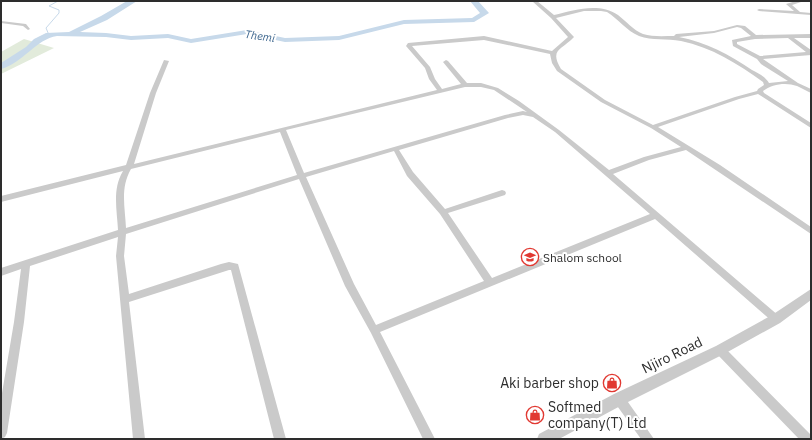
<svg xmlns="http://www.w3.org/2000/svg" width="812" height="440" font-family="'IBM Plex Sans',sans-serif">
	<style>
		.green { fill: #e2ebdb }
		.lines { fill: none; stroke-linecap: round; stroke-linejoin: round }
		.stream { stroke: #c7d9ea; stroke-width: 1 }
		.river { fill: #c7d9ea; fill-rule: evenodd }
		.minor { fill: #cacaca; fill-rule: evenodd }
		.tertiary { fill: #cacaca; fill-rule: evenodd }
		.labels { text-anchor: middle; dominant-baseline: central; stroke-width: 4; stroke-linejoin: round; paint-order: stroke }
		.far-water-label { font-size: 11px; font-style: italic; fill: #3d668e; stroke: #fff }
		.poi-label { font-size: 12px; fill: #2d2d2d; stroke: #fff; text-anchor: start }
		.near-street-label { font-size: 14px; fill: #2d2d2d; stroke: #fff }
		.near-poi-label { font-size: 14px; fill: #2d2d2d; stroke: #fff; text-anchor: end }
	</style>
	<rect width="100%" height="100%" fill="#fff"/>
	<path class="green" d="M24,39l30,9 -53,26v-22z"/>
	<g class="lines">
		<path class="stream" d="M49,35l-3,-7 13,-15v-3l-10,-4 9,-5"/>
		<path class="river" d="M127,1h10l-30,19 -27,12 26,1 25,3 37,-2 23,5 56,-9 38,8 54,-2 65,-16 68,-2 8,-5 -10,-12h8l11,12 -15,9 -70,2 -65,16 -54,2 -38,-8 -56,9 -23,-5 -37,2 -25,-3 -49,-1c-21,3 -34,27 -56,33v-6l25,-16 8,-8 12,-6 23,-1 32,-16z"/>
		<path class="minor" d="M532,1h5l17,14c20,-5 45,-13 64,0 8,6 15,15 25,19 9,3 21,2 31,2l2,-2 38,-3 23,-6 8,1 11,9 55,-1v4h-17l17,12v5l-48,4 35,24 13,6v4c-5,-2 -9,-5 -14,-7 -11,-4 -25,-2 -34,5l1,2 47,30v5l-53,-34 -19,5 -81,28 62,38 91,62v7l-125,-84 -37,10 -36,14 166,142 2,3 -2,3 -3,1 -3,-1 -118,-103 -275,113 55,107h-12l-52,-106 -26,-47 -46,-107 -173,55 -2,22 5,38 92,-30 8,-2 9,2 48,175h-12l-43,-169h-2l-100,32 16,137h-12l-17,-183 2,-19 -88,29 -6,56 -17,111 -2,4 -4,2v-40l13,-77 7,-53 -20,7v-8l117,-38c-1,-20 -6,-41 5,-59l-122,31v-6l125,-31 24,-72 14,-33 5,1 -13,32 -22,71 303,-74 -8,-11 -4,-11 -19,-22 2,-3 76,-7 68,15 16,-14 -17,-19zM584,11h17l6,1c11,7 20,19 32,24 13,5 28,2 42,5 30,6 57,23 82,41l1,3 -6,4 -1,2 -22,6 -82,28 -48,-25 -44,-31c-12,-20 1,-19 13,-32l-18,-19zM737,27l4,1 10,8 -19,4 1,6 24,13 4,5 27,17 -19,2c-3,-6 -11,-10 -17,-13 -22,-15 -46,-28 -73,-33l35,-4zM788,38l18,14 -46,4 -23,-12v-2l18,-3zM484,40l66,14 2,9 5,8 44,31 50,26 30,19 -37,10 -35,13 -50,-40 -40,-29 -21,-13 -17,-5h-14l-19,-22 -2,-1 -3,2 18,22 -19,5 -7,-10 -5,-12 -18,-21zM465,87h16l13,3 33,22 -4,-1 -18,4 -201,58 -18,-43zM523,115l10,2 22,15 95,82 -158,64 -44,-65 57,-18 1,-2 -1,-2 -3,-1 -57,19 -32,-37 -14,-22 109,-32zM280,132l17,43 -171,53c-1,-21 -6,-40 5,-59zM394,151l13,25 33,38 44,67 -108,44 -22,-41 -48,-107z
			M796,1l5,1 -9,3 8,7 11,1v2l-52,-4 -2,-1 2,-1 35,2 -8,-7z
			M1,21l25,3 4,5 -2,1 -5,-4 -22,-3z
			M720,345l4,2 87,88v4h-12l-83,-86 -1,-3 1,-3z
			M619,394l4,1 31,44h-13l-26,-36 -1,-4 1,-4z"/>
		<path class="tertiary" d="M811,289v11l-31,23 -56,31 -100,50 -65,35h-22l2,-5 75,-40 102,-48 56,-31z"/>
	</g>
	<defs>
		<symbol id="school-ring" viewBox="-11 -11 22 22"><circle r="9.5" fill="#fff" stroke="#e13932" stroke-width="1.5"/><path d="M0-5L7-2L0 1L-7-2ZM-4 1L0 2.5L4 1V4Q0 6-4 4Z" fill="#e13932"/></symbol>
		<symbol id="shop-ring" viewBox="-11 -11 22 22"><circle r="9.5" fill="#fff" stroke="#e13932" stroke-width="1.5"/><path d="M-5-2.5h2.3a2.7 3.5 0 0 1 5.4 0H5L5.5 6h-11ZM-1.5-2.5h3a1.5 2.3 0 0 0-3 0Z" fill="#e13932"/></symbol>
	</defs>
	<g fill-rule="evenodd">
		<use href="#school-ring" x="520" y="247" width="20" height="20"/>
		<use href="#shop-ring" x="602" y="373" width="20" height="20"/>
		<use href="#shop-ring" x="525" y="405" width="20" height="20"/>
	</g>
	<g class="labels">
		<g class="far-water-label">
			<text transform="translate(260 36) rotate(8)">Themi</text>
		</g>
		<g class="poi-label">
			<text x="543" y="257">Shalom school</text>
		</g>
		<g class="near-street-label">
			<text transform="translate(672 355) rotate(-26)">Njiro Road</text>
		</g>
		<g class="near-poi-label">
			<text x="599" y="383">Aki barber shop</text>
			<text x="548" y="407" text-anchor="start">Softmed<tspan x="548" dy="16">company(T) Ltd</tspan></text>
		</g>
	</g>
	<rect width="812" height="440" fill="none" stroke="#2d2d2d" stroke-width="4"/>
</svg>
